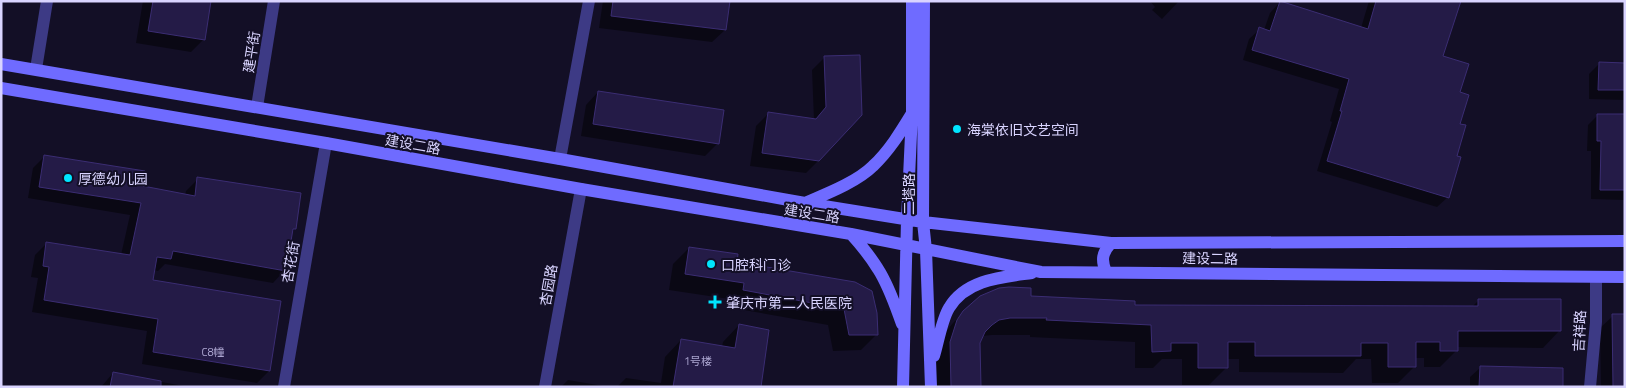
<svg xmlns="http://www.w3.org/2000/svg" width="1626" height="388" font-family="'Titillium Web','Noto Sans SC',sans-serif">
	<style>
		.shadow { fill: #0007 }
		.building { fill: #241b47; stroke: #3b2d73 }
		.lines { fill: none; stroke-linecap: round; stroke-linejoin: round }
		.street { stroke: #3d3a85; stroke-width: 12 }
		.secondary { stroke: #6f6bff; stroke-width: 12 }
		.poi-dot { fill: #00e5ff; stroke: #130f26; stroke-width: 2 }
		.labels { text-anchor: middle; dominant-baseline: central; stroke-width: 4; stroke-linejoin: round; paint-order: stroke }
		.number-label { font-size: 11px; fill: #aca6d1 }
		.street-label { font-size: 14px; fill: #d9d4ff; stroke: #130f26 }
		.poi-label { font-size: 14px; fill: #d9d4ff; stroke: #130f26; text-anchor: start }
	</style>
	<rect width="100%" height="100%" fill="#130f26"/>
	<path class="shadow" d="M143,1h67l-6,38 -13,13 -55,-9z
		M603,1h125l-3,29 -13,12 -113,-14z
		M1150,1h29l-17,18 -10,-9 3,-3z
		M1369,1h91l-18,56 16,36 1,31 -3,32 -8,41 -11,10 -120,-36 15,-49 -2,-1 9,-32 -96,-29 6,-21 11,-10 4,1 6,-17 10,-11 81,26z
		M1549,1h76v1z
		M859,56l-41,105 -12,12 -56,-7 6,-40 12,-12 46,6 -2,-50 13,-13z
		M1599,64h26v36l-36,-1v-25z
		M598,92l120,51 -13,13 -124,-20 5,-31z
		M1598,115l27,1v84l-34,-1v-48h-4l1,-26z
		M45,156l96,31 44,9 1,-5 12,-12 97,50 -3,3 -7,38 -12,13 -108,-19 -7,7 -4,-1 -2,11 117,90 -12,12 -115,-19 5,-33 -115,-19 6,-34 -7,-1 4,-22 12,-12 74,12 9,-40 -102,-17 5,-30z
		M689,248l46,15 141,51 1,20 -16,16 -28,1 -5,-26 -101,-18 2,-8 -60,-9 4,-26z
		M1030,297l104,10h338l7,-7 81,30 -17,18 -86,-1v3l-17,17h-16v-9h-9v8l-17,17h-26l-1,-24h-15l-13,14 -104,-1v-13h-13v9l-17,17h-27v-26h-20l-9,9h-18v-26l-105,-5v-2h-38l-10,1 -3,6v45h-45v-27l6,-21 13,-16 18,-18z
		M1613,316l12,71h-24l-1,-59z
		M739,325l21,62h-143l9,-9 35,5 4,-26 16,-17 41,7 1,-5z
		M1480,368l82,19h-92v-10z
		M113,373l76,14h-88z
		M568,380l41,7h-48z"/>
	<path class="building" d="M153,1h58l-6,39 -57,-9z
		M613,1h117l-4,29 -115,-14z
		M1280,1l88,28 8,-28h85l-18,55 26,8 -9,28 9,3 -9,29 6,1 -9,31 4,1 -12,41 -122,-37 15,-50h-2l9,-32 -97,-29 7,-23 11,4z
		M860,55l2,60 -43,46 -57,-8 6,-41 48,7 10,-12 -2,-51z
		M1599,62l26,1v27h-27z
		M598,91l126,19 -5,34 -126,-20z
		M1597,114h28v76h-25l1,-49h-4z
		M44,155l101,16 -2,15 52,10 2,-19 104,16 -5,36h-3l-7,42 -113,-20 -2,8 -14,-2 -4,23 128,21 -11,70 -117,-19 5,-33 -114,-19 5,-33 -6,-1 3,-24 84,13 11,-52 -102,-16z
		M689,247l49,7 -1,8 118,20 17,9 5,22 1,22h-29l-5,-26 -101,-19 1,-7 -59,-9z
		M1009,287l22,1v8l104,5v4l343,1v-7h83v32h-103v20h-18v-9h-24v25h-28v-24h-27v13h-106v-14h-27v26h-30v-25h-27v8l-19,1 -1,-27 -105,-5 1,-2h-37l-11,2 -7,5 -7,7 -5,11 1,44h-30l-1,-45 7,-22 6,-9 17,-15 19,-8z
		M1612,314h13v73h-12z
		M739,324l30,6 -8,57h-88l8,-48 54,9z
		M1480,366l83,2v19h-84z
		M113,372l48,9v6h-51z"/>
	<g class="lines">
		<path class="street" d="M36,69l11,-68
			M257,107l17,-106
			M560,159l29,-158
			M284,387l42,-244
			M545,387l36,-198
			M1590,387l6,-65v-44"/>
		<path class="secondary" d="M924,1l-1,221 3,28 5,137
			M1,64l559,95 245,44 118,19 188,21 514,-2
			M1,88l325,55 255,46 270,45 190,38 584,5
			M805,203c21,-9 52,-21 68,-37 16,-15 27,-33 38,-51
			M851,234c10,11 19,22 27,35 11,17 17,36 24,55
			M1106,272c-5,-12 -4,-19 5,-29
			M934,356c4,-13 8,-37 15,-48 17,-29 54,-31 83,-35
			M903,387l4,-167 5,-107v-112"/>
	</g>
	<g class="poi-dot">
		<circle cx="957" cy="129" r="5"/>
		<circle cx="68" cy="178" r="5"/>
		<circle cx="711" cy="264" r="5"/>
		<path d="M712.5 294.5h5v5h5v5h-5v5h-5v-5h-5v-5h5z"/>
	</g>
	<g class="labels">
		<g class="number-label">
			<text x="213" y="352">C8幢</text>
			<text x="698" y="361">1号楼</text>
		</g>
		<g class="street-label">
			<text transform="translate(251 52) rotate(-81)">建平街</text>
			<text transform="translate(413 144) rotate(10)">建设二路</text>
			<text transform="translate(908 194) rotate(-90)">二塔路</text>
			<text transform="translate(812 213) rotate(9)">建设二路</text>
			<text transform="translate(1210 258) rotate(1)">建设二路</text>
			<text transform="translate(290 262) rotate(-80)">杏花街</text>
			<text transform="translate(548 285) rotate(-80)">杏园路</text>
			<text transform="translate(1579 331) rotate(-87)">吉祥路</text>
		</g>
		<g class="poi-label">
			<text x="967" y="129">海棠依旧文艺空间</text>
			<text x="78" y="178">厚德幼儿园</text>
			<text x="721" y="264">口腔科门诊</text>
			<text x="726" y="302">肇庆市第二人民医院</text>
		</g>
	</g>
	<rect width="1626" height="388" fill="none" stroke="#d9d4ff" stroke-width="5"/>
</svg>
